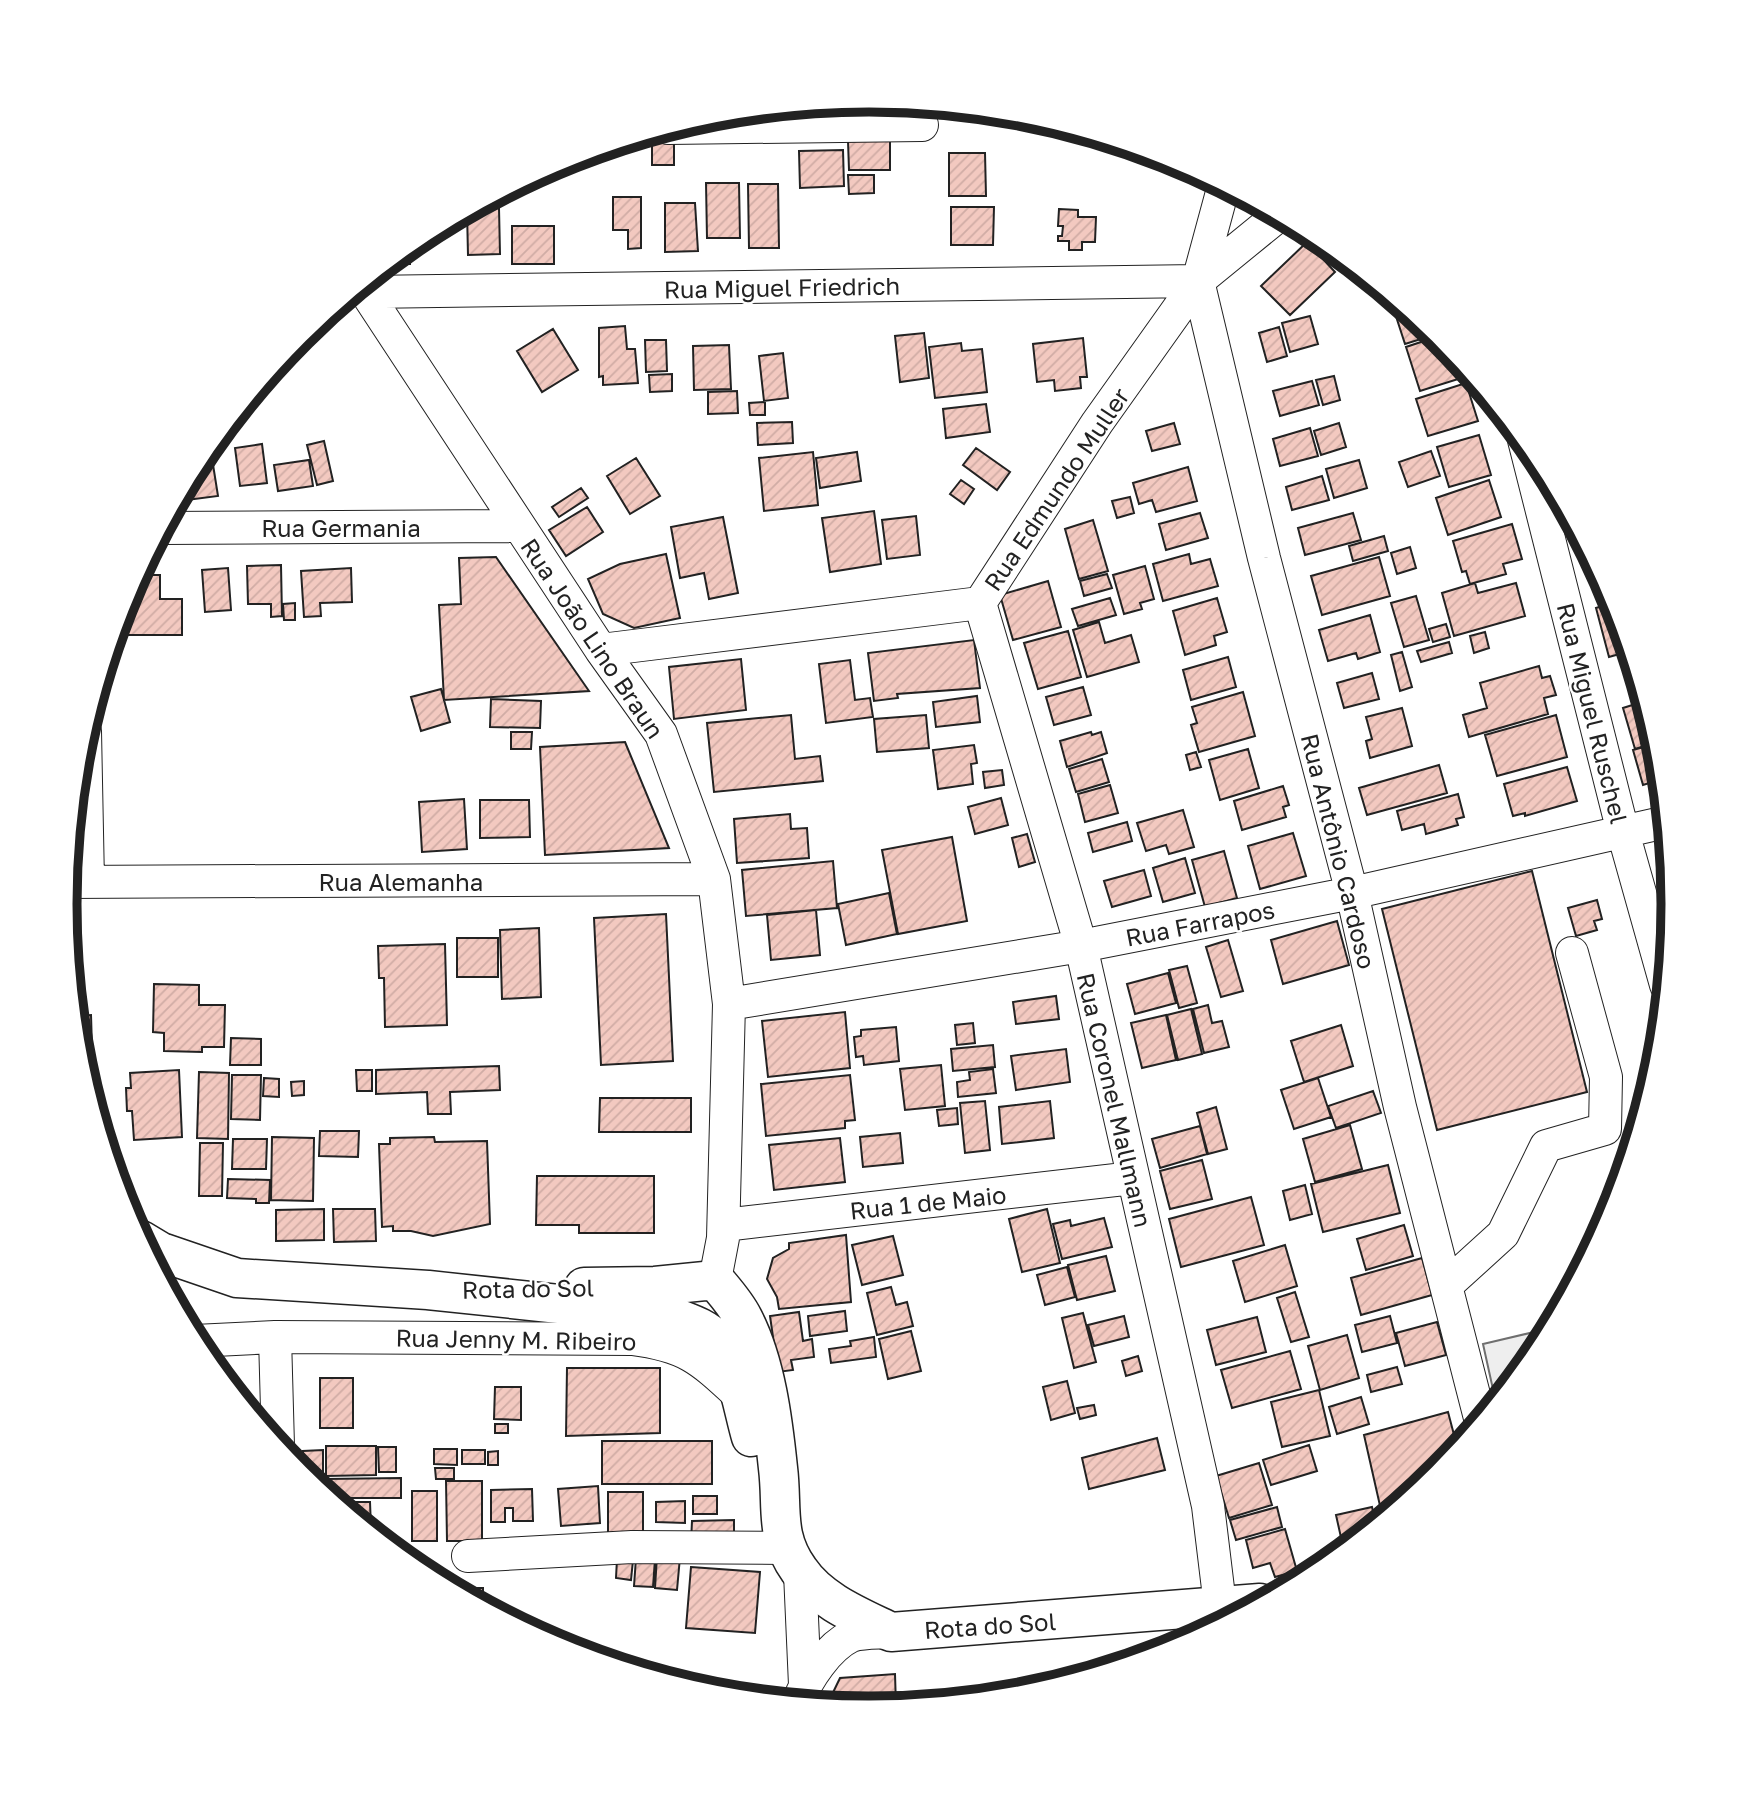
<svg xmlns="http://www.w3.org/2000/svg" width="1739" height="1808" font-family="'Golos Text',sans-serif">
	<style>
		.green { fill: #eee; stroke: #6f6f6f; stroke-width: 2 }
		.building { fill: url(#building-hatch); stroke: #222; stroke-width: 2 }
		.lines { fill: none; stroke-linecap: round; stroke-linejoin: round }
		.minor-casing { stroke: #222; stroke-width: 34 }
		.highway-casing { stroke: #222; stroke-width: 41 }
		.minor { stroke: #fff; stroke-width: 32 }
		.highway { stroke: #fff; stroke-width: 38 }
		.labels { text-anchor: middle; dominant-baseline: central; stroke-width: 5; stroke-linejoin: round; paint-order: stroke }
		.street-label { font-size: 24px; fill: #222; stroke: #fff }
		.rim { fill: none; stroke: #222; stroke-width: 9 }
	</style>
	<defs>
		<pattern id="building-hatch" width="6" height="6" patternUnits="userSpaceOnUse" patternTransform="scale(1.75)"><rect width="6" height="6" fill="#f3c9c0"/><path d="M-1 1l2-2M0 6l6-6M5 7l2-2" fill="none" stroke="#d0aca5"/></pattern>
	</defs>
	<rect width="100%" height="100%" fill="#fff"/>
	<path class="green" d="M1551,1328l-13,23 -42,52 -13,-59z"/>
	<path class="building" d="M652,137l22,1v27h-22z
		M848,141h42v29h-41z
		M843,150l1,36 -44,2 -1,-37z
		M949,153h36l1,43h-37z
		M848,175h26v18l-25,1z
		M706,183h33l1,55h-33z
		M748,184h30l1,64h-30z
		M613,197h28v51l-13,1v-19h-15z
		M665,203h30l3,48 -33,1z
		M951,207h43l-1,38h-42z
		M499,208l1,46 -32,1 -1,-44z
		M1059,209l19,1v7h18l-1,25h-13v8h-13v-9h-11v-5h4l1,-10h-5z
		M512,226h42v38h-42z
		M1307,242l28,30 -45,43 -29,-29z
		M410,245v19h-23z
		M1401,304l36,30 -32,10 -12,-37z
		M1310,316l8,28 -28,8 -8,-29z
		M625,326l2,23h8l3,34 -35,2v-9l-4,1v-49z
		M1279,327l8,29 -20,6 -8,-29z
		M553,329l25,41 -36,22 -25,-41z
		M924,333l5,45 -29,4 -5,-46z
		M1439,336l32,39 -51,16 -14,-44z
		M1083,338l4,39h-7l1,11 -26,3 -1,-11 -17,2 -4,-38z
		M645,340h21l1,31 -21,1z
		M961,343l1,8 20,-2 5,43 -52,6 -6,-51z
		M729,345l2,44 -37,1 -1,-44z
		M783,353l5,45 -24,3 -5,-45z
		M672,374v17l-22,1 -1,-17z
		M1334,376l6,24 -17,5 -7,-25z
		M1312,381l7,24 -39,11 -7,-25z
		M1466,383l12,38 -50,15 -12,-37z
		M737,391l1,22 -30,1v-22z
		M765,402v13h-15l-1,-12z
		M986,404l4,28 -44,6 -3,-29z
		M792,422l1,21 -35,2 -1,-22z
		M1174,423l6,21 -28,7 -6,-20z
		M1339,423l7,24 -25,8 -7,-24z
		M1310,428l8,28 -38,10 -7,-27z
		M1479,435l12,40 -42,12 -12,-40z
		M324,441l9,40 -16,4 -10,-40z
		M262,444l5,39 -27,3 -5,-38z
		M976,448l34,24 -13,18 -34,-25z
		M1431,451l9,25 -32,11 -9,-25z
		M211,452l7,44 -39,5 22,-44z
		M813,452l5,53 -54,6 -5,-53z
		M857,452l4,29 -41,7 -4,-30z
		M636,458l24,38 -30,18 -23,-38z
		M309,460l4,26 -35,5 -4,-26z
		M1359,460l8,28 -33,10 -8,-29z
		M1188,467l9,34 -41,11 -4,-12 -13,4 -6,-21z
		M1322,476l7,24 -37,10 -6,-23z
		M961,480l13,9 -10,15 -14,-10z
		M1489,480l12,37 -53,18 -12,-37z
		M581,488l7,10 -29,19 -7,-10z
		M1130,497l4,16 -17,5 -5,-17z
		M587,507l16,25 -37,24 -17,-26z
		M874,511l7,53 -51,8 -8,-54z
		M1200,513l8,25 -42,12 -7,-26z
		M1353,513l8,27 -56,15 -7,-27z
		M916,516l4,39 -33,4 -5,-39z
		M723,517l15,76 -29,6 -5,-26 -24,5 -9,-51z
		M1093,520l15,51 -29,8 -14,-50z
		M1574,523l17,32 -8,2z
		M1512,524l10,35 -19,5 3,10 -36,10 -4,-13 -4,1 -9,-31z
		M1384,536l4,15 -35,10 -4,-15z
		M1410,547l6,21 -19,6 -6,-21z
		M666,554l14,64 -46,10 -31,-14 -15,-35 32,-15z
		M1189,554l2,10 19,-5 8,27 -55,15 -10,-37z
		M496,557l93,134 -145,9 -5,-95 22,-1 -2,-46z
		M1379,557l11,39 -68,19 -11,-39z
		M1594,560l17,33 -8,2z
		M281,565l1,51 -11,1v-13h-23l-1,-38z
		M1145,566l9,33 -14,4 2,6 -18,5 -11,-39z
		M228,568l3,42 -26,2 -3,-42z
		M351,568l1,34 -32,1 1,13 -17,1 -3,-46z
		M1107,574l5,14 -28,8 -4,-15z
		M137,575h23v24h22v36h-59v-30z
		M1048,581l13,46 -48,13 -13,-45z
		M1475,583l3,10 38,-10 9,33 -71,20 -12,-43z
		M1416,596l13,44 -25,7 -13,-44z
		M1110,598l6,17 -38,11 -6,-17z
		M1217,598l10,34 -13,4 2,9 -31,10 -12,-44z
		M1615,602l15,49 -21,6 -13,-49z
		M295,603v17h-11l-1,-16z
		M1370,615l10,37 -22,7 -2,-6 -28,8 -9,-31z
		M1099,622l6,21 26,-8 8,27 -52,15 -14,-47z
		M1446,624l4,13 -17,5 -4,-13z
		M1068,631l13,46 -43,12 -14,-46z
		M1485,632l4,16 -15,5 -4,-17z
		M974,640l6,48 -83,6 1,4 -24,3 -6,-48z
		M1449,642l3,11 -31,9 -4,-11z
		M1402,652l10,35 -12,4 -9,-36z
		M1228,657l8,30 -45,13 -8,-30z
		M741,659l5,51 -72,9 -5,-52z
		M850,660l5,40 15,-2 3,19 -47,6 -7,-59z
		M1539,666l3,12 8,-2 6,19 -12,3 4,16 -79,23 -6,-22 24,-7 -7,-25z
		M1372,673l7,26 -35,9 -7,-25z
		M1083,687l8,28 -37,10 -8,-28z
		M441,689l9,33 -29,9 -10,-34z
		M1243,692l12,44 -56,16 -8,-27 6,-2 -5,-16z
		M977,696l3,26 -44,5 -3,-25z
		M491,699l50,2 -1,27 -50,-1z
		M1645,701l12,41 -22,7 -12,-41z
		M1402,708l10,38 -42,12 -4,-17 6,-2 -6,-22z
		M791,715l4,44 25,-3 3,25 -109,11 -7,-69z
		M926,715l3,33 -52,4 -3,-33z
		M1556,715l11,42 -70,19 -12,-41z
		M511,732h21l-1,17h-20z
		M1091,732l1,3 9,-3 6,21 -40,14 -7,-26z
		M625,742l44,106 -124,7 -5,-108z
		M1658,743l4,36 -19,6 -10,-35z
		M974,745l3,18 -6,1 2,20 -35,5 -5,-39z
		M1248,749l11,39 -39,12 -11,-40z
		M1196,752l5,15 -11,3 -4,-15z
		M1102,759l7,23 -33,10 -7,-23z
		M1439,765l8,28 -80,22 -8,-27z
		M1567,767l10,34 -52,15v-3l-12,3 -9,-32z
		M1002,770l2,15 -19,3 -2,-16z
		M1110,785l8,28 -33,9 -7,-28z
		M1283,786l6,19 -6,2 3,10 -44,13 -8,-29z
		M1458,794l6,23 -8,2 2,6 -32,9 -2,-10 -22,6 -5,-19z
		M1001,798l7,27 -33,9 -7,-27z
		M464,799l3,50 -45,3 -3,-50z
		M480,800h49l1,37 -50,1z
		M1183,810l11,37 -25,7 -3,-9 -20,6 -9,-28z
		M790,814l1,15 16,-1 2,30 -72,5 -3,-44z
		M1127,822l5,19 -39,11 -5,-19z
		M1293,833l13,43 -46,13 -12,-43z
		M1027,834l8,28 -16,5 -7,-29z
		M952,837l15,84 -69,13 -16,-84z
		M1224,851l13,47 -32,9 -13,-47z
		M1185,858l10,35 -32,9 -10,-34z
		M833,861l4,47 -91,8 -4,-46z
		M1144,870l7,26 -39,11 -8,-26z
		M1532,871l55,221 -150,38 -55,-221z
		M889,893l8,41 -51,11 -8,-41z
		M1597,900l5,19 -8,2 3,9 -21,6 -8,-28z
		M65,905h6l1,23h-5z
		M816,910l4,45 -49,5 -4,-45z
		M666,914l7,147 -72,4 -7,-147z
		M1337,921l12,44 -66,19 -12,-44z
		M539,928l2,69 -39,2 -2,-69z
		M457,938h41v39h-41z
		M1228,940l15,51 -22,6 -15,-50z
		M445,944l2,81 -62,2 -1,-49h-5l-1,-32z
		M1187,966l10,37 -18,5 -10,-38z
		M1168,973l8,30 -41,11 -8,-30z
		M154,984l45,1v20h26l-1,42h-22v5l-38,-1v-18l-11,-1z
		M1056,996l3,23 -43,5 -3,-22z
		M1208,1005l4,18 10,-2 7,26 -25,6 -11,-44z
		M1191,1009l11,45 -24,6 -11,-45z
		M845,1012l5,56 -82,9 -6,-56z
		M91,1015l1,32 -13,1 -3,-32z
		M1166,1015l10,45 -34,8 -11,-45z
		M973,1023l2,20 -18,2 -2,-20z
		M1341,1025l12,41 -49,16 -13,-41z
		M896,1027l3,34 -35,4 -1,-9 -7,1 -2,-20 7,-1v-6z
		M231,1038l30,1v26h-31z
		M993,1045l2,22 -42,4 -2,-22z
		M1066,1049l4,33 -54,8 -5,-34z
		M941,1065l4,41 -40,4 -5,-41z
		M499,1066l1,24 -50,2 1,22h-23l-1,-22 -51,2v-24z
		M993,1069l3,24 -38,4 -1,-15 13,-2 -1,-8z
		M179,1070l3,67 -48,3 -2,-29h-5l-1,-23h5l-1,-15z
		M356,1070h16v21h-15z
		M199,1072l30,1 -1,66 -31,-1z
		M232,1075h29l-1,45 -29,-1z
		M850,1075l5,45 -10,1v7l-79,8 -5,-52z
		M264,1078l15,1v18l-16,-1z
		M1318,1078l13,39 -37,12 -13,-39z
		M304,1081v14l-12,1 -1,-14z
		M1373,1091l8,22 -45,15 -8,-22z
		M600,1098h91v34h-92z
		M985,1101l5,49 -25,3 -5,-50z
		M1050,1101l4,37 -52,6 -3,-37z
		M1216,1107l11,42 -19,5 -11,-41z
		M957,1108l1,16 -19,2 -2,-16z
		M1350,1125l12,44 -47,13 -12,-43z
		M1200,1126l7,28 -47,14 -8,-29z
		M320,1131h39l-1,26 -39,-1z
		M900,1133l3,30 -40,4 -3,-30z
		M272,1137l42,1 -1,63 -42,-1z
		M434,1137l1,5 52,-1 3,83 -57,12 -22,-5h-18v-5l-11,1 -3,-83h11v-6z
		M840,1138l5,44 -71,8 -5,-45z
		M233,1139h34l-1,30h-34z
		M200,1143h23l-1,53h-23z
		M1202,1160l10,39 -42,10 -10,-38z
		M1388,1165l12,48 -77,19 -12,-48z
		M537,1176h117v57h-75v-8h-43z
		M228,1179l42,1 -1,23h-13v-4l-29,-1z
		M1305,1185l7,29 -22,6 -7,-29z
		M1251,1197l13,48 -83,22 -12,-48z
		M324,1209v31l-48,1v-31z
		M333,1209h42l1,32 -42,1z
		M1047,1209l13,54 -38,9 -13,-53z
		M1104,1218l8,29 -50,12 -9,-35 17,-4 1,6z
		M1404,1225l9,31 -47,14 -9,-31z
		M846,1235l5,67 -72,7 -2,-12 -10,-18 6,-21 16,-9v-6z
		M893,1236l10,39 -41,10 -10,-40z
		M1285,1245l12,41 -52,16 -12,-41z
		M1106,1256l9,35 -38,9 -9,-35z
		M1422,1258l10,37 -71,20 -10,-37z
		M1067,1267l8,30 -30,8 -8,-30z
		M891,1287l5,18 11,-3 6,24 -36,9 -10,-42z
		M1295,1292l14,45 -18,5 -14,-44z
		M845,1311l2,20 -37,5 -2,-20z
		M799,1312l4,29 9,-2 2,18 -23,3 2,10 -15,2 -8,-56z
		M1083,1313l13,49 -22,6 -12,-50z
		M1124,1316l5,21 -35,9 -6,-21z
		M1390,1316l7,27 -35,9 -7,-27z
		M1257,1317l9,35 -50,13 -9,-35z
		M1437,1322l9,33 -41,11 -9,-33z
		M911,1331l10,40 -33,8 -9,-40z
		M1347,1335l12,43 -39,12 -12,-44z
		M874,1337l2,20 -45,6 -2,-14 22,-3 -1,-5z
		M1290,1351l11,38 -69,19 -11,-38z
		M1138,1356l4,15 -16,5 -4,-15z
		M1397,1367l5,17 -31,8 -4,-17z
		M567,1368h93v65l-94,3z
		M320,1378h33v50h-33z
		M1067,1381l8,32 -24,7 -8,-33z
		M495,1387h26v33l-27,-1z
		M1319,1390l11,46 -48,11 -11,-45z
		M1361,1397l8,27 -32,10 -8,-27z
		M1094,1405l2,10 -16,4 -3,-11z
		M1448,1412l10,38 -20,23 -55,46 -19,-84z
		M495,1424h13v9h-13z
		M1157,1438l8,32 -76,19 -7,-31z
		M602,1441h110v43h-110z
		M1309,1445l8,26 -46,14 -8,-25z
		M326,1446h50v29l-50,1z
		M378,1447h18v25h-17z
		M434,1449h23v16l-23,-1z
		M323,1450v27l-17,1 -3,-3v-24z
		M462,1450h23v14h-23z
		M498,1451v14h-10v-13z
		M1259,1463l13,42 -43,13 -13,-42z
		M435,1468h19v11h-18z
		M401,1478v20h-70l-6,-5v-14z
		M446,1481h36v60h-35z
		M598,1486l2,37 -39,3 -3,-37z
		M532,1489l1,32h-20v-13h-8v14h-14v-32z
		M412,1491h25v50h-25z
		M608,1492h35v41h-35z
		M693,1496h24v18h-24z
		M685,1501v22l-29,-1v-20z
		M336,1502h34l1,26h-4z
		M1277,1507l5,20 -46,13 -6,-20z
		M1372,1507l4,17 -32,27 -8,-36z
		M734,1520v23h-43l1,-22z
		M1285,1529l12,42 -22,6 -5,-14 -17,5 -7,-28z
		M657,1556l23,1 -3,33 -22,-2z
		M636,1558l19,1 -2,28 -19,-1z
		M617,1559l16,1 -2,20 -15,-2z
		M691,1567l69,5 -5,61 -69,-5z
		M451,1588h32v17l-32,-16z
		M895,1674l1,32 -27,3 -42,-4 13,-27z"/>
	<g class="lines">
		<defs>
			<path id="minor" d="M668,128l254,-3
				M1198,281l66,277 88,335 48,214 81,315
				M1198,281l81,-66
				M361,285l240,365 60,84 53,145 15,125 -6,234 -8,42
				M366,292l832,-11
				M1524,440l99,392 43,153
				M162,528l357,-2
				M980,603l101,343 127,560 12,99
				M601,650l379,-47 117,-180 101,-142 26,-96
				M85,731l3,151
				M67,882l647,-3
				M729,1004l352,-58 271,-53 314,-71
				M724,1225l409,-47
				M1448,1284l55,-50 43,-88 59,-17 1,-52 -34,-124
				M275,1337l3,109
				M195,1341l80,-4 357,2c55,7 68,20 108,57
				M468,1556l164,-9 153,1
				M800,1573l5,112
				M798,1702c9,-23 30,-55 53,-66 11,-4 28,-3 40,-4"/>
			<path id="highway" d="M141,1240l20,12 76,26 191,12 244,26c14,6 33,11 43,23 22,25 27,67 36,98
				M715,1280c10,12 21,24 28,38 23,44 30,102 35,150 5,40 -4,67 21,102 21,31 59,46 92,62l369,-29
				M584,1287l71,-1 60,-6"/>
		</defs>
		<use href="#minor" class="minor-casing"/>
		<use href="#highway" class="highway-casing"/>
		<use href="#minor" class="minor"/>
		<use href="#highway" class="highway"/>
	</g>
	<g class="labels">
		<g class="street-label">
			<text transform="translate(782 287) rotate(-1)">Rua Miguel Friedrich</text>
			<text transform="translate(1056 489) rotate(-56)">Rua Edmundo Muller</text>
			<text x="341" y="527">Rua Germania</text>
			<text transform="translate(593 638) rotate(56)">Rua João Lino Braun</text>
			<text transform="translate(1593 713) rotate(76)">Rua Miguel Ruschel</text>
			<text transform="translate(1339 851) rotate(76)">Rua Antônio Cardoso</text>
			<text x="401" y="881">Rua Alemanha</text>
			<text transform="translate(1200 923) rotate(-11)">Rua Farrapos</text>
			<text transform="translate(1115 1100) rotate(77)">Rua Coronel Mallmann</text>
			<text transform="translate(928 1202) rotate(-6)">Rua 1 de Maio</text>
			<text transform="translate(528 1288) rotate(-1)">Rota do Sol</text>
			<text transform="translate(516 1339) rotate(1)">Rua Jenny M. Ribeiro</text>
			<text transform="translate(990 1625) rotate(-4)">Rota do Sol</text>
		</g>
	</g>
	<path d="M0 0H1739V1808H0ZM77 904a792 792 0 1 1 1584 0a792 792 0 1 1-1584 0Z" fill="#fff" fill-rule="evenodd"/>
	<path class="rim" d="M77 904a792 792 0 1 1 1584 0a792 792 0 1 1-1584 0Z"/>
</svg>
